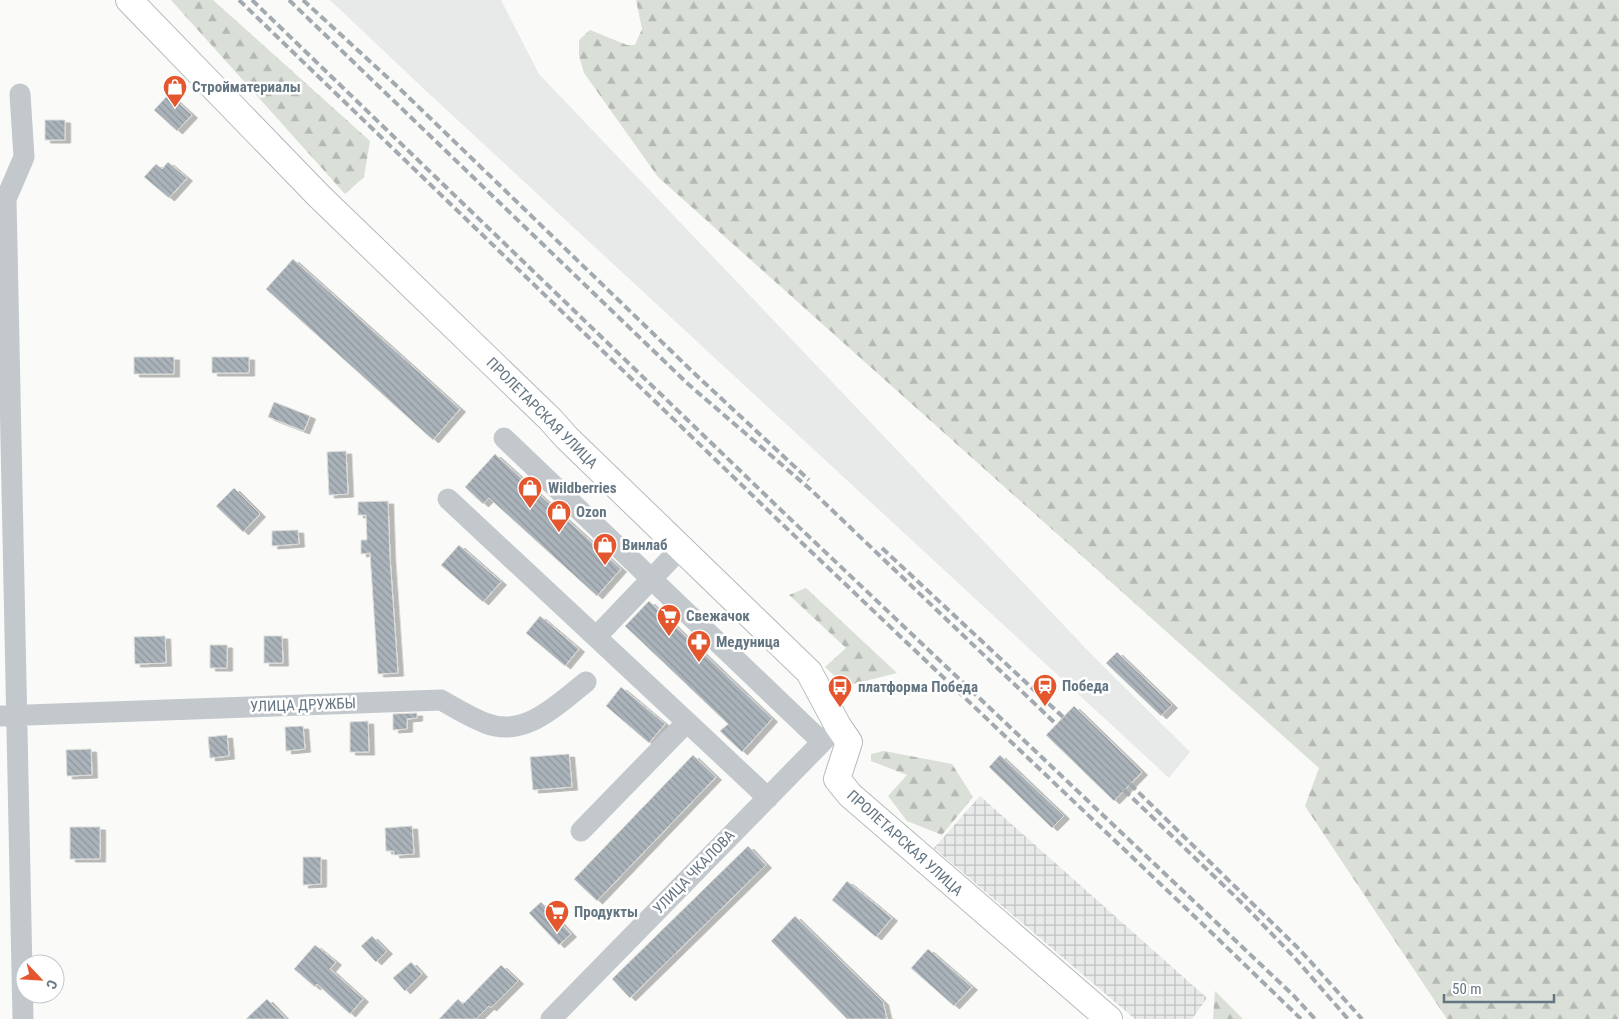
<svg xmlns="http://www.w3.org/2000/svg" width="1619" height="1019" font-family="'Roboto Condensed',sans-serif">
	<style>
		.built { fill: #e8e9e9 }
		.industrial { fill: url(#industrial-grid) }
		.forest { fill: url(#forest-firs) }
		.building { fill: url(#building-back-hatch); stroke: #dcdcda; filter: url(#shadow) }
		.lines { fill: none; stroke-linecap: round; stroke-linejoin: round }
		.major-casing { stroke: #b5babe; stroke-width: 28 }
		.minor { stroke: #c3c8cc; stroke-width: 21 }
		.major { stroke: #fff; stroke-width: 26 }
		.rail { stroke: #a2aab0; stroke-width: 4; stroke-dasharray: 8 4; stroke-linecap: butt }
		.labels { text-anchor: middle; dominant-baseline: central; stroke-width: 5; stroke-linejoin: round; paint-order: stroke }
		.poi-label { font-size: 15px; font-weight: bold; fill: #657683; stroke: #fff; text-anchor: start }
		.street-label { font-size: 15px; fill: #657683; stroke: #fff }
	</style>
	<defs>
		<pattern id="industrial-grid" width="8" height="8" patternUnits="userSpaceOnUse" patternTransform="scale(1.25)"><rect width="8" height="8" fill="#e8e9e9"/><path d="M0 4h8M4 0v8" fill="none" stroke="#c0c1c2"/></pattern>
		<pattern id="forest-firs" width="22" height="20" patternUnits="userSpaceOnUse" patternTransform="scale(1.25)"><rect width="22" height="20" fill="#dadfd7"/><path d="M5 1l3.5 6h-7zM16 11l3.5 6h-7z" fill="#b4b9b4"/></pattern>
		<pattern id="building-back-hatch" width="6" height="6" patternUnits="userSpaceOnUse" patternTransform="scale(1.25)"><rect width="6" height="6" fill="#aab3b9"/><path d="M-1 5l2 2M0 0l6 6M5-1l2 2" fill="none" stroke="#8e969c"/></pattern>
		<filter id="shadow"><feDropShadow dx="5.5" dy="3" stdDeviation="0" flood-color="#0004"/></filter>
	</defs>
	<rect width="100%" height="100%" fill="#fafaf8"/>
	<path class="built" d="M330,0h171l38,74 554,582 97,96 -21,26 -744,-688z"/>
	<path class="industrial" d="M980,796l227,202 -15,21h-57l-201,-171z"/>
	<path class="forest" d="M171,0h42l157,141 -6,36 -19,17z
		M636,0h983v1019h-172l-142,-213 14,-38 -661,-591 -74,-104 -5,-17v-16l11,-10 37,15h8l7,-16z
		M806,588l91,85 -52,13 -20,-19 21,-19 -57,-53z
		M884,751l68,13 21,33 -31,38 -35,-14 -19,-25 19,-21 -36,-14v-7z
		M1215,991l28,28h-30z"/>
	<path class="building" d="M169,94l23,21 -15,16 -23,-21z
		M45,120h20v20h-20z
		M168,162l19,16 -18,20 -25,-21 12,-13 6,5z
		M293,259l167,150 -27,31 -167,-151z
		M134,357h40v17h-40z
		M212,357h37v16h-37z
		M274,402l36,14 -6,15 -36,-14z
		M346,451l2,43 -19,1 -2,-43z
		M495,454l126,115 -24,27 -108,-98 -6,6 -18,-17z
		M234,488l26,26 -17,18 -27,-26z
		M388,501l2,57 8,115 -20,1 -8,-121 -9,1v-14h6l-1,-25h-8v-13z
		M298,530l1,14 -27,2v-15z
		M459,545l42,37 -18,20 -42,-37z
		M649,601l123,118 -30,33 -22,-21 8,-7 -103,-98z
		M540,616l39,33 -14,17 -39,-33z
		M165,636l1,27 -31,1 -1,-27z
		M264,636h18l1,27h-19z
		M210,645h17v23h-17z
		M1117,652l55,53 -11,11 -55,-53z
		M621,687l44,37 -16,19 -43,-37z
		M1074,706l68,66 -28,29 -68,-66z
		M417,713v5l-10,1v10l-14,1v-16z
		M368,721l1,31h-19v-30z
		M303,726l2,23 -19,2 -1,-24z
		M227,735l2,21 -19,2 -2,-21z
		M91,749l1,26 -25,1 -1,-26z
		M569,754l3,33 -39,3 -3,-33z
		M693,755l23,22 -119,124 -23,-22z
		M1000,755l64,61 -12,12 -63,-61z
		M412,826l2,28 -20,1v-4h-8l-1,-23z
		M70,827h30v32h-30z
		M748,846l18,19 -136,133 -18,-19z
		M303,857h18v27l-18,1z
		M847,881l45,37 -16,19 -44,-37z
		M541,902l30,32 -12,11 -30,-32z
		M795,916l88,86 4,17h-40l-76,-78z
		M372,936l15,15 -11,11 -15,-16z
		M315,945l21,17 -6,7 33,30 -13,15 -33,-30 -2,3 -21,-18z
		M928,949l44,38 -18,19 -43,-38z
		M411,962l11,12 -17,17 -12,-13z
		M501,965l17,16 -27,27 -2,-2 -13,13h-37l19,-20 5,5z
		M267,999l19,20h-40z"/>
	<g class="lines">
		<defs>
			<path id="major" d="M129,0l190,196 231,223 17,19 242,234 29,54 11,16 -12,37 13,16 259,224"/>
		</defs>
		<use href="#major" class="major-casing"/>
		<path class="minor" d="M20,94l4,63 -18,42 17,820
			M504,438l318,304
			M448,499l148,138 85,-89
			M0,716l441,-16c14,8 29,17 44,23 40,16 73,-19 101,-41
			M687,722l81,76
			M581,831l106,-109 -91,-85
			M551,1019l280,-286"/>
		<use href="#major" class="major"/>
		<path class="rail" d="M239,0l540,521 434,413 88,85
			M252,0l532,513 510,483 21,23
			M289,0l399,384 122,105 246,235
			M303,0l96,88 297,287 113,105
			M882,548l181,169
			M1130,784l170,166 62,69
			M1124,790l119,114 51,53 54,62"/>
	</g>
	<defs>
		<symbol id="shop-pin" viewBox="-11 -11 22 30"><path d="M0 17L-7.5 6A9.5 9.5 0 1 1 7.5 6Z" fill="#e4572e" stroke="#fff"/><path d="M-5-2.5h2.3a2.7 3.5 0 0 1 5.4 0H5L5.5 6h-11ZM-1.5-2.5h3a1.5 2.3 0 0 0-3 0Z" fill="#fff"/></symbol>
		<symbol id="supermarket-pin" viewBox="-11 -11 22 30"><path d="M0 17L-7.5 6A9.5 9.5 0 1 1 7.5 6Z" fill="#e4572e" stroke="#fff"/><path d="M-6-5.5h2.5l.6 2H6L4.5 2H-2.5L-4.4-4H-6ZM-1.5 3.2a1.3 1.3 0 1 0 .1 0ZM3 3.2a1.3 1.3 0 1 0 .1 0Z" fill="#fff"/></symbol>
		<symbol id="pharmacy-pin" viewBox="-11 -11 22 30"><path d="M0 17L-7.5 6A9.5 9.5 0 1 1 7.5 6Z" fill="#e4572e" stroke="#fff"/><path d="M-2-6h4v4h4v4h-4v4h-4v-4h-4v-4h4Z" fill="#fff"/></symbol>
		<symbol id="station-pin" viewBox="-11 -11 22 30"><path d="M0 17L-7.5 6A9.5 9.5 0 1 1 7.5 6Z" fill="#e4572e" stroke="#fff"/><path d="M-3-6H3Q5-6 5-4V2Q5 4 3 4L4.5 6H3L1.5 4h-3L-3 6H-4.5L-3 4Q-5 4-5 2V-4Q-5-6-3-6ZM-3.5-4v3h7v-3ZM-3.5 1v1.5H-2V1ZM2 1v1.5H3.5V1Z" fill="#fff"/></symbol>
		<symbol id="bus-pin" viewBox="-11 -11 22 30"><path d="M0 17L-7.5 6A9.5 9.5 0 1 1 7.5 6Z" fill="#e4572e" stroke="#fff"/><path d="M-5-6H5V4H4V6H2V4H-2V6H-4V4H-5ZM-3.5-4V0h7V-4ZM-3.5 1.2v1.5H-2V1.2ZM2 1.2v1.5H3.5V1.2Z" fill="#fff"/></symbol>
	</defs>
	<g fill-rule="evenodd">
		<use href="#shop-pin" x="161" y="73" width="28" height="38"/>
		<use href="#shop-pin" x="516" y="474" width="28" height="38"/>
		<use href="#shop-pin" x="545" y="498" width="28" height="38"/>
		<use href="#shop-pin" x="591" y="531" width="28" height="38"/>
		<use href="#supermarket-pin" x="655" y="602" width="28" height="38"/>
		<use href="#pharmacy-pin" x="685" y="628" width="28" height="38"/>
		<use href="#station-pin" x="1031" y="672" width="28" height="38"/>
		<use href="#bus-pin" x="826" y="673" width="28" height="38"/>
		<use href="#supermarket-pin" x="543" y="898" width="28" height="38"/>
	</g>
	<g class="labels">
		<g class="poi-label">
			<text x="192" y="87">Стройматериалы</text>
			<text x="548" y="488">Wildberries</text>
			<text x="576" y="512">Ozon</text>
			<text x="622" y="545">Винлаб</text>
			<text x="686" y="616">Свежачок</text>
			<text x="716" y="642">Медуница</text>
			<text x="1062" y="686">Победа</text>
			<text x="858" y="687">платформа Победа</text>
			<text x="574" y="912">Продукты</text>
		</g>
		<g class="street-label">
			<text transform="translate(542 413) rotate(45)">ПРОЛЕТАРСКАЯ УЛИЦА</text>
			<text transform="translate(303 705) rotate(-2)">УЛИЦА ДРУЖБЫ</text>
			<text transform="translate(905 843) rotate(42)">ПРОЛЕТАРСКАЯ УЛИЦА</text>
			<text transform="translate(694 872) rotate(-46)">УЛИЦА ЧКАЛОВА</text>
		</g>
	</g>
	<g transform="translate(40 979) rotate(115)"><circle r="24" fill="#ffffff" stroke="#c1c8cd"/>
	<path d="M0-4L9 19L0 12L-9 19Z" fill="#e4572e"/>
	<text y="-8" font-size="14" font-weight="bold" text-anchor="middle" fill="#657683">С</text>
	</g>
	<path d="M1444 994v8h110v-8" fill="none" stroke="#657683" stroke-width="2.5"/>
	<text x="1452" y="994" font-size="15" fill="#657683" stroke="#ffffff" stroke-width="4" paint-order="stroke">50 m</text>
</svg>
